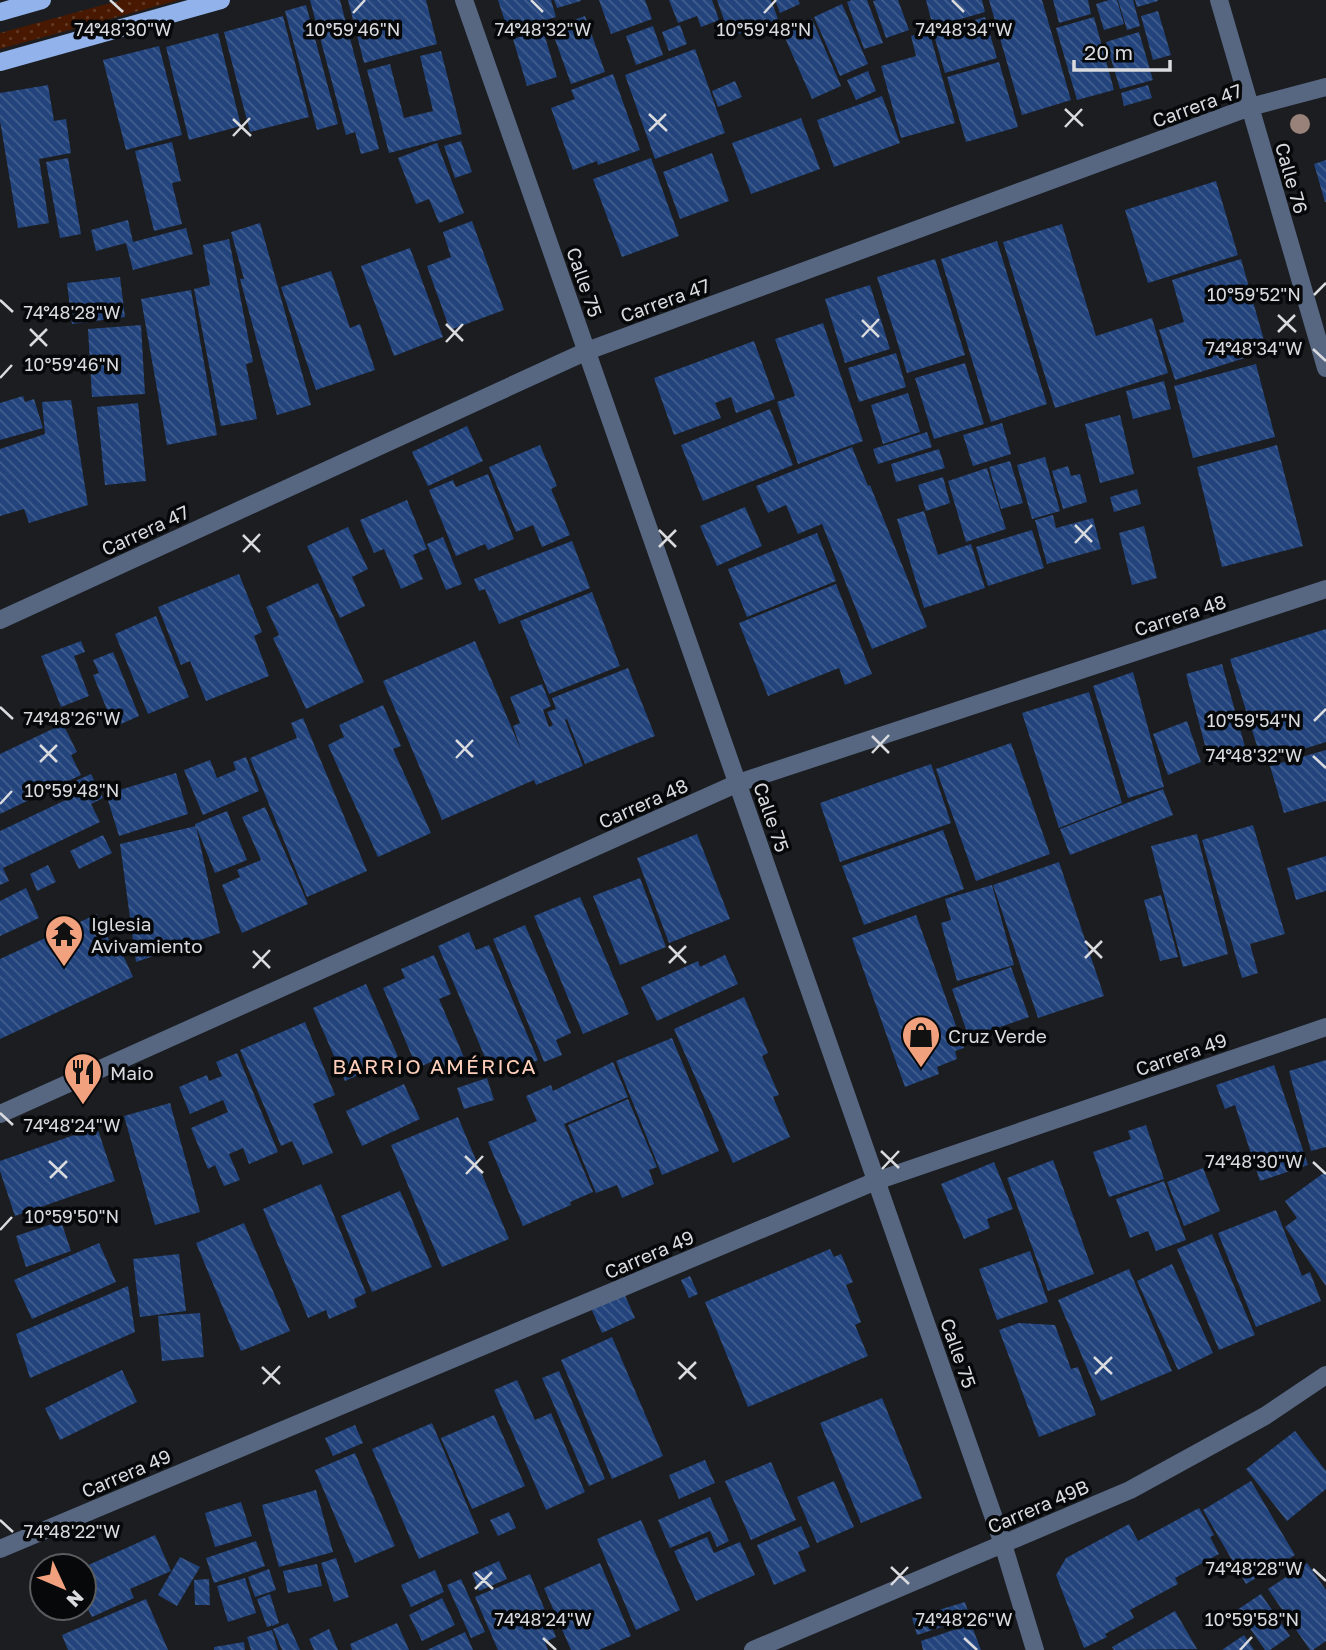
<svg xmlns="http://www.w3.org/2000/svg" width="1326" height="1650" font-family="'Golos Text',sans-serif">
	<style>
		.green { fill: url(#green-dots) }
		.building { fill: url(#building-back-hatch) }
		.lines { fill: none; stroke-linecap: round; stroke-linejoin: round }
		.minor { stroke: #576782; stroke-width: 18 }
		.major { stroke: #91b2ea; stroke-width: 18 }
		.tree { fill: #98827a }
		.ticks { fill: none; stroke: #dadbde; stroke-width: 2.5 }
		.labels { text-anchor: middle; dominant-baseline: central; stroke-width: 7; stroke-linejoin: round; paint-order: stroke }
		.street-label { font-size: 19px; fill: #dadbde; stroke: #070809 }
		.poi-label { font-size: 19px; fill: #dadbde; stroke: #070809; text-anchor: start }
		.neighbourhood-label { font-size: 21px; letter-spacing: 2px; fill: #fdceba; stroke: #070809 }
		.ticks-label { font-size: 18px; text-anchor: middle; fill: #dadbde; stroke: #070809; stroke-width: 7; stroke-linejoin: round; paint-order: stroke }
	</style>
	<defs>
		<pattern id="green-dots" width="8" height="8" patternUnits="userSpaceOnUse" patternTransform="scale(1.75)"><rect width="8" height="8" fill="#481800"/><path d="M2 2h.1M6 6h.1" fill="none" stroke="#623925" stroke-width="1.8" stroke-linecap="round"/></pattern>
		<pattern id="building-back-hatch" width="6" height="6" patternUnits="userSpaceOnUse" patternTransform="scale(1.75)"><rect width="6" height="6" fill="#22437c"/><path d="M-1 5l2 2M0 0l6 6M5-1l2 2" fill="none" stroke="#425e8e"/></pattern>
	</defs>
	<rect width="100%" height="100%" fill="#1b1d21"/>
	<path class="green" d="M121,0h58l-179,49v-16z"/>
	<path class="building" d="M310,0h30l39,149 -18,5 -6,-22 -9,3z
		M348,0h78l11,44 -73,19z
		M498,0h53l5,17 -48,14z
		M554,0h27v1l-24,7z
		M599,0h46l7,19 -41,15z
		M669,0h43l7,20 -18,7 -4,-11 -19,7z
		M717,0h54l7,19 -48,18z
		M775,0h23l2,4 -20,9z
		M852,0h15l16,43 -19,6 -17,-47z
		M877,0h21l11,30 -23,8 -13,-37z
		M926,0h56l3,12 -52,15z
		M989,0h53l29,100 -49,15z
		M1053,0h35l3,14 -32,9z
		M1109,0h8l7,24 -20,6 -8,-26z
		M1118,0h15l7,26 -13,4z
		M1135,0h23v1l-21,6z
		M842,4l26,60 -28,12 -26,-59z
		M306,5l32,119 -21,6 -32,-119z
		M1158,11l13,44 -18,5 -12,-44z
		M283,16l26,101 -59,15 -26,-100z
		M585,16l20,56 -34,12 -20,-56z
		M985,17l12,41 -52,15 -12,-41z
		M1094,17l20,73 -37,10 -21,-72z
		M812,19l29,67 -29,13 -30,-68z
		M680,25l7,19 -18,7 -7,-19z
		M653,26l10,29 -27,10 -10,-29z
		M543,30l14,47 -30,9 -14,-47z
		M929,31l26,92 -54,15 -20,-72 35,-10 -5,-20z
		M1139,32l14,48 -33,9 -14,-47z
		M218,33l23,93 -52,14 -23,-93z
		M159,46l23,89 -56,15 -23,-90z
		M695,49l30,84 -70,26 -30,-84z
		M441,51l21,83 -73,19 -22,-83 23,-6 14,54 29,-7 -13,-55z
		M999,62l19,65 -52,15 -19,-65z
		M868,71l8,20 -20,9 -9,-20z
		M613,74l27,76 -42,15 -1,-4 -24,9 -22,-62 24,-9 -4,-9z
		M735,81l7,16 -24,10 -6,-16z
		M48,85l6,36 12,-2 5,34 -32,6 10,64 -31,5 -18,-107v-28z
		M1148,85l4,13 -28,8 -3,-13z
		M882,96l18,47 -66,24 -17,-47z
		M801,118l19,51 -69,25 -19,-51z
		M461,141l11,31 -17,6 -11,-32z
		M172,142l9,39 -9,2 10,41 -28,7 -19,-80z
		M437,143l27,70 -25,10 -10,-24 -13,5 -18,-46z
		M712,153l17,48 -49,18 -17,-47z
		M68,158l13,76 -21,4 -14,-76z
		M651,158l28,78 -57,21 -29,-78z
		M1326,160v42h-1l-11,-38z
		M1216,181l22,74 -90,28 -23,-73z
		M128,220l5,22 53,-14 7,26 -60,16 -7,-27 -30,8 -5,-21z
		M472,221l32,89 -54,20 -23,-64 24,-9 -8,-25z
		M260,223l51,182 -34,10 -37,-136h4l-13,-47z
		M1062,224l34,112 56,-18 16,55 -113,35 -52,-166z
		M229,239l24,123 -7,2 11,55 -36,7 -27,-137 16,-4 -7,-40z
		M997,241l50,163 -56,18 -50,-163z
		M410,248l33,89 -49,19 -33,-90z
		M935,259l30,96 -58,18 -30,-96z
		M1241,259l26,92 -92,29 -16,-50 25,-8 -12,-42z
		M331,271l19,57 10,-4 15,46 -59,20 -35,-103z
		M120,277l5,40 -53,7 -5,-41z
		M870,285l20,64 -45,14 -20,-64z
		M191,290l26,145 -50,10 -26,-146z
		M823,323l40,118 -65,23 -21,-62 18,-6 -20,-57z
		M141,325l4,69 -53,3 -4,-68z
		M754,341l21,58 -39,14 -5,-16 -16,6 6,15 -47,17 -20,-57z
		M896,353l10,34 -47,15 -11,-34z
		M965,363l19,61 -50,15 -19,-61z
		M1256,364l19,73 -82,21 -19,-72z
		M1164,381l7,28 -38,10 -7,-28z
		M908,393l12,39 -37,12 -12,-39z
		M23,396l2,6 9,-3 9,29 -43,12v-37z
		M71,400l17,105 -59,18 -5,-14 -24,7v-67l45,-15 -3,-32z
		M138,403l8,78 -41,4 -8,-78z
		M770,409l23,56 -90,36 -22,-56z
		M1120,415l14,59 -34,9 -15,-59z
		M1002,423l9,31 -38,12 -10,-31z
		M467,426l16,35 -55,25 -16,-34z
		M927,432l5,15 -54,17 -5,-15z
		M540,445l17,41 -6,3 19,46 -28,12 -9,-22 -17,7 -27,-65z
		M1277,445l26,101 -81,21 -25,-100z
		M852,447l16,39 2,-1 57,142 -55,22 -50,-125 -24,10 -12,-29 -18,8 -12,-27z
		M939,449l6,19 -49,14 -5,-18z
		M1045,457l15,54 -28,8 -15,-54z
		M1010,461l13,42 -22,6 -12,-42z
		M1068,466l3,10 9,-2 7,28 -24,7 -11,-38z
		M987,468l19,61 -40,13 -18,-61z
		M488,474l26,65 -26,11 -3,-6 -29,12 -27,-66 24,-10 3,7z
		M943,477l7,26 -24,8 -8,-26z
		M1137,489l4,15 -27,8 -4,-15z
		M407,500l20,49 -14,6 10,24 -22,10 -17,-40 -10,4 -14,-33z
		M745,507l17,39 -45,20 -17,-40z
		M924,511l14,44 33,-11 14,44 -61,20 -27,-89z
		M1053,515l3,13 37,-10 8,31 -54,15 -12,-44z
		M1144,526l13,52 -25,7 -13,-52z
		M348,527l20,42 -16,8 13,29 -25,12 -33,-72z
		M1032,530l12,38 -56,18 -12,-39z
		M817,533l19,48 -89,36 -19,-48z
		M443,537l19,47 -16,6 -19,-46z
		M572,541l18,47 -91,36 -14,-35 -6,2 -5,-12z
		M239,574l23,58 -8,4 15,40 -63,25 -16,-40 -9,4 -23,-58z
		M318,583l46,99 -58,27 -33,-71 6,-3 -13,-28z
		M836,584l36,90 -27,11 -6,-17 -71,28 -29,-73z
		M592,592l28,74 -71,28 -29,-73z
		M156,616l33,81 -41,17 -33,-80z
		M1326,629v113l-64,20 -32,-103z
		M81,641l4,11 -11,4 15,40 -28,11 -20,-51z
		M475,641l46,109 -8,-24 7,-3 -10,-26 32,-13 9,22 -8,4 6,17 4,-2 -6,-13 9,-3 -4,-11 76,-30 27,68 -70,28 -18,-45 -2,1 18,46 -47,19 -2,-5 -92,40 -59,-139z
		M113,652l26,64 -25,11 -21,-52 6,-2 -6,-13z
		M1222,664l25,90 -37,10 -24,-90z
		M1133,672l31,115 -36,11 -35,-112z
		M1089,692l33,111 -63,25 -37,-115z
		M383,705l18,41 -8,3 38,84 -53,24 -50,-112 16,-8 -5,-12z
		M303,718l64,153 -60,26 -57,-139 47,-20 -6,-15z
		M1187,721l14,41 -33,13 -15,-41z
		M63,724l14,28 -6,3 10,20 -81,39v-60z
		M1011,743l39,111 -74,27 -40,-112z
		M1326,750v51l-42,12 -14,-47z
		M246,757l13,34 -56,24 -19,-45 26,-10 7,18 19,-8 -3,-8z
		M931,764l20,59 -111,39 -20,-59z
		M176,773l12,41 -69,22 -13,-42z
		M91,774l12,24 -12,6 9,18 -97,46 6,13 -9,4v-54l72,-34 -6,-12z
		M1163,789l10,26 -103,40 -10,-26z
		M265,807l43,97 -66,29 -20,-48 18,-8 -3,-7 24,-10 -19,-43z
		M227,811l20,49 -32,13 -20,-49z
		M1253,825l32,109 -35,10 8,29 -16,5 -40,-138z
		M196,826l24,107 -84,29 -16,-118z
		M943,830l21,59 -100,36 -22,-59z
		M697,834l33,85 -61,24 -32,-85z
		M1197,834l31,120 -45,13 -32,-121z
		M103,835l9,18 -33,16 -9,-18z
		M1326,856v35l-30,9 -9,-32z
		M1059,862l45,134 -66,22 -45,-133z
		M48,865l8,17 -19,9 -7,-17z
		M640,878l26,69 -46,18 -27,-69z
		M992,885l22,80 -57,16 -16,-58 10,-3 -6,-21z
		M26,888l13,30 -39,18v-35z
		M1161,895l17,62 -18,4 -16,-61z
		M580,897l49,117 -46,20 -49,-118z
		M97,914l15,33 6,-3 15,33 -133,62v-80z
		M916,915l48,133 -9,3 2,8 -20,8 2,7 -34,13 -53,-149z
		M525,925l46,108 -15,7 6,15 -18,7 -51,-123z
		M469,932l7,18 13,-5 49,115 -17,8 -3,-5 -26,11 -54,-128z
		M434,955l17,39 -12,5 27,63 -24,11 -6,-13 -19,8 -34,-80 22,-10 -4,-9z
		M725,955l13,29 -81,37 -16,-34 57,-26 2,6z
		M1011,967l18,50 -60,21 -17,-49z
		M366,984l32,73 -53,24 -32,-73z
		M744,997l24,56 -6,3 17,39 -6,2 17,40 -57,26 -59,-134z
		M305,1022l30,73 -22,9 20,49 -30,12 -11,-24 -11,5 -41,-96z
		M672,1038l47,113 -57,24 -46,-114z
		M237,1053l41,99 -29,12 -6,-16 -14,6 11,26 -16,6 -9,-21 -7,4 -17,-41 37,-16 -5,-12 -33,14 -11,-27 28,-12 2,6 13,-5 -6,-14z
		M1326,1060v87l-15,4 -22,-80z
		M613,1062l15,35 -64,27 29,68 -23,10 1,3 -48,21 -35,-84 49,-21 -11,-25 25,-11 2,6z
		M1274,1065l34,100 -48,16 -25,-76 -10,4 -9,-24z
		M487,1078l7,22 -30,9 -7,-21z
		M404,1084l16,35 -58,27 -16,-35z
		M628,1099l29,68 -8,3 5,14 -32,14 -5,-13 -21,8 -28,-68z
		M170,1103l30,109 -45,13 -31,-109z
		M458,1117l51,122 -67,28 -51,-122z
		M1146,1125l18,54 -55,18 -16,-45 38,-13 -3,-8z
		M97,1127l18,54 -100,35 -15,-45v-10z
		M1053,1160l41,114 -46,17 -41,-113z
		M994,1162l19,47 -26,10 3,9 -26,11 -23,-55z
		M1203,1168l17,43 -36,15 -17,-44z
		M1325,1172l1,2v112l-41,-59 12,-9 -12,-17z
		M1164,1181l22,59 -30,11 -8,-20 -18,7 -14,-39z
		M321,1184l45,109 -12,6 3,8 -28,12 -3,-9 -18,8 -45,-109z
		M400,1191l32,76 -60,25 -31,-76z
		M1276,1210l26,66 8,-4 11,29 -65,26 -38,-94z
		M61,1221l10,30 -45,16 -10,-31z
		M244,1223l46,108 -49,20 -45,-108z
		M1212,1234l43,101 -36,15 -42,-101z
		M99,1243l17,39 -84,37 -18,-39z
		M830,1249l4,8 7,-3 12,28 -7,3 15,37 -6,3 13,31 -120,51 -43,-105z
		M1030,1251l18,51 -51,18 -18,-51z
		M179,1254l7,57 -46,6 -7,-58z
		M1172,1264l41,89 -35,17 -41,-89z
		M1129,1269l43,102 -71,30 -43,-101z
		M690,1276l8,18 -9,4 -8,-18z
		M128,1286l7,46 -105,46 -14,-44z
		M624,1293l11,25 -33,15 -11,-25z
		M200,1313l4,44 -42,4 -4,-45z
		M1019,1323l36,2 16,44 7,-2 18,48 -57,22 -40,-107z
		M612,1337l51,119 -51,23 -51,-119z
		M122,1370l15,32 -77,38 -15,-32z
		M559,1371l46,108 -16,7 -47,-108z
		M517,1380l18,40 16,-7 34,79 -39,18 -52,-120z
		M882,1398l40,100 -61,25 -41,-100z
		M494,1415l31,71 -53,23 -31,-71z
		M432,1423l47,110 -60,26 -47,-110z
		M355,1425l8,18 -30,13 -8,-18z
		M1295,1431l31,40v18l-39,32 -41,-52z
		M355,1453l40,93 -40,17 -40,-93z
		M705,1460l10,23 -36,16 -10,-24z
		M771,1462l25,58 -45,20 -26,-59z
		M834,1481l20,46 -37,16 -20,-46z
		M1251,1481l44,74 -49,29 -43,-74z
		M316,1490l17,62 -54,15 -17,-62z
		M710,1497l19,44 -12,6 -7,-16 -40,17 -12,-28z
		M241,1502l11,34 -37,11 -10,-34z
		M1199,1508l15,27 -4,2 9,17 -44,24 3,6 -48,26 4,8 -29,16 2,3 -23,11 -28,-73 10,-17 63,-34 9,17z
		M509,1512l7,16 -18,8 -8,-16z
		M641,1520l39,90 -44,20 -39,-91z
		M801,1526l9,21 -12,5 8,19 -32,14 -17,-40z
		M155,1535l16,36 -41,18 4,9 -42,19 -8,-16v-34z
		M707,1537l7,16 26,-11 15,33 -59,26 -22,-50z
		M256,1541l9,25 -51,17 -8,-25z
		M180,1557l20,10 -23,39 -19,-11z
		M336,1558l13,39 -15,5 -13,-39z
		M499,1561l8,18 -28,12 -7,-18z
		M600,1563l31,73 -32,14h-28l-27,-62z
		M1307,1563l19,27v51l-13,9h-3l-42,-61z
		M317,1564l5,22 -34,7 -5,-22z
		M269,1569l7,21 -21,7 -7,-20z
		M435,1570l9,22 -33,15 -10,-22z
		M530,1574l26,63 -11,5 3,8h-50l-23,-53z
		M245,1578l11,35 -28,9 -11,-36z
		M209,1579l1,26h-15l-1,-25z
		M461,1579l24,53 -14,6 -24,-53z
		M270,1594l9,29 -7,3 -1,-3v3l-4,1 -10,-28z
		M1261,1594l29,42 -20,14h-5l-28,-40z
		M442,1598l13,27 -33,16 -13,-26z
		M146,1599l22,51h-100l-6,-15z
		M965,1602l5,16 -53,17 -5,-17z
		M1175,1611l22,38 -83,1 -2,-3z
		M288,1623l12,27h-18l-9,-21z
		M397,1623l12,27h-57l-2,-6z
		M971,1624l10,26h-58l-2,-9z
		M329,1629l9,21h-24l-5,-11z
		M272,1630l6,20h-27l-4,-13z
		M465,1632l8,18h-46z
		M1244,1635l10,15h-32z
		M244,1642l1,8h-31v-3z"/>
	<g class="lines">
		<path class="minor" d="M464,0l539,1544 32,106
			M1219,0l107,368
			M0,620l587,-269 663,-244 76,-20
			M0,1114l738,-331 588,-194
			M0,1549l876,-368 450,-154
			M753,1650l377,-160 135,-74 61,-41"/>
		<path class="major" d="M0,12l42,-12
			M0,62l221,-62"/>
	</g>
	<circle class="tree" cx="1300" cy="124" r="10"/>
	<path class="ticks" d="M110,0l13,12M531,0l12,12M952,0l12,12M353,13l12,-13M764,13l12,-13M1065,109l18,17M649,114l18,17M233,119l18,17M1065,127l17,-18M649,131l17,-17M233,136l17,-18M1314,295l12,-12M0,300l13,12M1278,315l18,17M862,320l17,17M446,324l17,17M30,329l17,17M1278,332l17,-17M862,337l17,-18M446,342l17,-18M30,346l17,-17M1313,349l13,12M0,378l12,-13M1075,525l17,17M659,530l17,17M243,535l17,17M1075,543l17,-18M659,547l17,-17M243,552l17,-18M0,707l13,12M1314,721l12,-12M872,736l17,17M456,740l17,17M40,745l17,17M872,753l17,-18M1313,756l13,12M456,758l17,-18M40,762l17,-17M0,804l12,-13M1085,941l17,17M669,946l17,17M253,951l17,17M1085,958l17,-17M669,963l17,-17M253,968l17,-18M0,1113l13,12M881,1151l18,17M465,1156l18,17M49,1161l18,17M1313,1162l13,12M882,1169l17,-18M466,1174l17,-18M50,1178l17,-17M0,1230l12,-13M1094,1357l18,17M678,1362l18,17M262,1367l18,17M1095,1374l17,-17M679,1379l17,-17M263,1384l17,-18M0,1520l13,12M891,1567l18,17M1313,1569l13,12M475,1572l18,17M891,1585l17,-18M475,1589l17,-17M543,1638l13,12M964,1638l13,12M1240,1650l12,-13"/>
	<defs>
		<symbol id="temple-pin" viewBox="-11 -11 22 30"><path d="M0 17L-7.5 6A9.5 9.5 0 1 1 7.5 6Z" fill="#f1a17d" stroke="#070809"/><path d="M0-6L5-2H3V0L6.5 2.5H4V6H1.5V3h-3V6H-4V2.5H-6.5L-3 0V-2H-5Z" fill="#111"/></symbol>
		<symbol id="shop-pin" viewBox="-11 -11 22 30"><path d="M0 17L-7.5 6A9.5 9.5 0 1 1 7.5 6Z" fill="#f1a17d" stroke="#070809"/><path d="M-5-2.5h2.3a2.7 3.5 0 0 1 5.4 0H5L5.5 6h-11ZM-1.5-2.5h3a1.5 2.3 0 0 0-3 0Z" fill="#111"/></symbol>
		<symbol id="restaurant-pin" viewBox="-11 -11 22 30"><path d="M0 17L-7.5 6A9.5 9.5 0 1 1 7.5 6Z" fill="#f1a17d" stroke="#070809"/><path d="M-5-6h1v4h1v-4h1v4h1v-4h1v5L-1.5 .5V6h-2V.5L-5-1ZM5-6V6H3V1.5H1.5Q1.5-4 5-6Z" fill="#111"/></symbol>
	</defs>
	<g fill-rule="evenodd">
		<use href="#temple-pin" x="42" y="912" width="44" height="60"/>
		<use href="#shop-pin" x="899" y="1013" width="44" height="60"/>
		<use href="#restaurant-pin" x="61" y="1050" width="44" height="60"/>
	</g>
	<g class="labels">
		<g class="street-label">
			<text transform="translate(1197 105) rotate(-20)">Carrera 47</text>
			<text transform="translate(1292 178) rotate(74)">Calle 76</text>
			<text transform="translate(585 282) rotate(71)">Calle 75</text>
			<text transform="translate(665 300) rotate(-20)">Carrera 47</text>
			<text transform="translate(145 530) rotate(-25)">Carrera 47</text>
			<text transform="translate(1180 615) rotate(-18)">Carrera 48</text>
			<text transform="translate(643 803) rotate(-24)">Carrera 48</text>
			<text transform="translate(772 817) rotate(71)">Calle 75</text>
			<text transform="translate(1181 1054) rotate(-19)">Carrera 49</text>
			<text transform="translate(649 1254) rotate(-23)">Carrera 49</text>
			<text transform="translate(959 1353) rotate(71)">Calle 75</text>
			<text transform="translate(126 1473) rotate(-23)">Carrera 49</text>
			<text transform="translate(1038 1506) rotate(-23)">Carrera 49B</text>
		</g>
		<g class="poi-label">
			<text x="91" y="923">Iglesia<tspan x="91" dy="22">Avivamiento</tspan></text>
			<text x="948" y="1035">Cruz Verde</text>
			<text x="110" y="1072">Maio</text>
		</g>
		<g class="neighbourhood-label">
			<text x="435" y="1066">BARRIO AMÉRICA</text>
		</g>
	</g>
	<g class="ticks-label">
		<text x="543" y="36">74°48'32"W</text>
		<text x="964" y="36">74°48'34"W</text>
		<text x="123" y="36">74°48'30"W</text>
		<text x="764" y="36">10°59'48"N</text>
		<text x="353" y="36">10°59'46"N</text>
		<text x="1254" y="301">10°59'52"N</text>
		<text x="72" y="319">74°48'28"W</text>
		<text x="1254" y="355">74°48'34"W</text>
		<text x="72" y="371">10°59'46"N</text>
		<text x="72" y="725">74°48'26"W</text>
		<text x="1254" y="727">10°59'54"N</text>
		<text x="1254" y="762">74°48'32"W</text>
		<text x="72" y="797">10°59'48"N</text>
		<text x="72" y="1132">74°48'24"W</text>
		<text x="1254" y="1168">74°48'30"W</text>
		<text x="72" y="1223">10°59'50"N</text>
		<text x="72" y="1538">74°48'22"W</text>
		<text x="1254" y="1575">74°48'28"W</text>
		<text x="1252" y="1626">10°59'58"N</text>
		<text x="543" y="1626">74°48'24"W</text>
		<text x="964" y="1626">74°48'26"W</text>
	</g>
	<g transform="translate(63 1587) rotate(134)"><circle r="33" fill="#070809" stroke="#5b5c5e" stroke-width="2"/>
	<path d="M0-5L12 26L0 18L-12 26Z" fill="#f1a17d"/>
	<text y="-10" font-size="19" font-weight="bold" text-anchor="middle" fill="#dadbde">N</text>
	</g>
	<path d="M1074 60v10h96v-10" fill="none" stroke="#dadbde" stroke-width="3.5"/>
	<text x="1084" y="60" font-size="21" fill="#dadbde" stroke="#070809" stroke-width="5" paint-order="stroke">20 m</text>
</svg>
